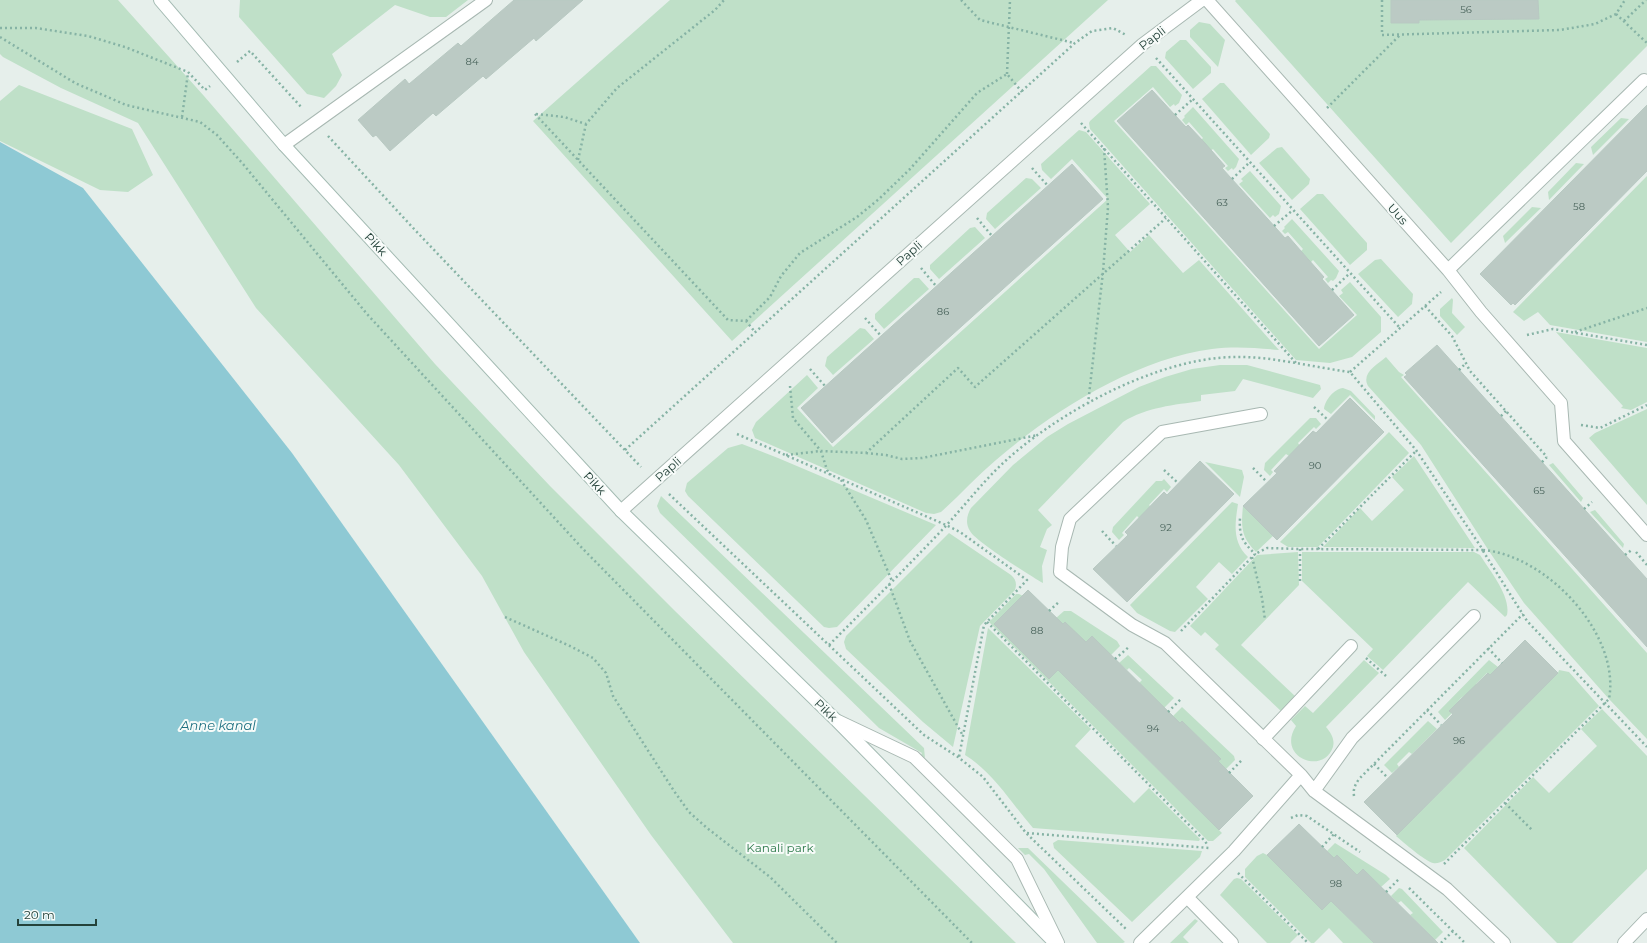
<svg xmlns="http://www.w3.org/2000/svg" width="1647" height="943" font-family="Montserrat,sans-serif">
	<style>
		.green { fill: #bfe0c8 }
		.water { fill: #8ec9d4 }
		.building { fill: #bbcac4; stroke: #b8c9c2 }
		.lines { fill: none; stroke-linecap: round; stroke-linejoin: round }
		.lane-casing { stroke: #a8b8b2; stroke-width: 14 }
		.street-casing { stroke: #a8b8b2; stroke-width: 14 }
		.secondary-casing { stroke: #a4bbb3; stroke-width: 14 }
		.path { stroke: #86b3a5; stroke-width: 2.5; stroke-dasharray: 2 3; stroke-linecap: butt }
		.lane { stroke: #fff; stroke-width: 12 }
		.street { stroke: #fff; stroke-width: 12 }
		.secondary { stroke: #fff; stroke-width: 12 }
		.labels { text-anchor: middle; dominant-baseline: central; stroke-width: 4; stroke-linejoin: round; paint-order: stroke }
		.number-label { font-size: 10px; fill: #4a645c }
		.street-label { font-size: 12px; fill: #24423a; stroke: #f7fbf9 }
		.park-label { font-size: 12px; fill: #2d7a4b; stroke: #f7fbf9 }
		.water-label { font-size: 13px; font-style: italic; fill: #1c6f80; stroke: #f7fbf9 }
	</style>
	<rect width="100%" height="100%" fill="#e6efeb"/>
	<path class="green" d="M0,0h118l86,96 231,268 115,122 125,125 341,332h-283l-82,-108 -127,-183 -42,-76 -83,-111 -143,-157 -118,-185 -77,-35 -58,-31 -3,-3z
		M240,0h228l-22,17h-16l-35,-12 -63,49 10,21 -6,11 -12,12 -17,-4 -68,-77z
		M670,0h438l-376,341 -199,-220z
		M1236,0h411v46l-196,197 -216,-242z
		M1199,22l11,2 15,16 -7,27 -28,-30v-7z
		M1180,40h6l25,27v6l-18,16 -28,-31 1,-6z
		M1151,66h5l26,29 -3,8 -4,3 -1,-2 -4,3 -17,-20 -39,34 205,228 38,-34 -18,-19 4,-3 -2,-3 9,-8 31,35v15l-29,25 -22,6 -34,-3 -206,-231 -1,-6 1,-2z
		M1220,83h4l46,51 -1,4 -18,17 -49,-56z
		M19,85l113,44 21,46 -25,17 -28,-2 -100,-49v-40z
		M1193,107l46,52 -3,8 -3,3 -1,-2 -4,3 -3,-3 3,-2 -15,-17 -3,2 -9,-11 2,-2 -14,-16 -3,3 -4,-5 3,-3 -1,-1z
		M1621,118l8,1 -36,36 -2,-8z
		M1079,130l7,2 64,72 -35,31 15,17 19,-17 34,38 16,-13 80,90c-22,-2 -44,-4 -67,-1 -76,10 -158,61 -216,111 -19,16 -36,35 -55,52l-7,2 -8,-1 -171,-75 -3,-8 4,-8 51,-47 11,13 -21,20 36,39 275,-248 -36,-40 -21,20 -9,-9 -1,-6z
		M1282,147l28,32 -1,5 -17,16 -33,-37 18,-15z
		M1576,163l8,1 -35,36 -1,-8z
		M1250,171l31,35 -2,8 -4,3 -2,-2 -3,3 -31,-34 4,-3 -2,-2z
		M1647,176v166l-97,-17 -12,-13 -14,9 -11,-9z
		M1026,178l6,1 9,9 -46,41 -9,-10 1,-6z
		M1317,194h6l44,49v7l-17,15 -50,-56z
		M1532,207l9,1 -36,35 -2,-7z
		M1292,219l47,52 -3,7 -3,3 -2,-1 -3,3 -3,-4 3,-2 -15,-17 -3,3 -10,-11 3,-3 -15,-17 -3,2 -3,-3 3,-3 -1,-1z
		M975,227l10,11 -46,41 -9,-10v-4l40,-37z
		M1381,259l32,35 -1,10 -14,13 -40,-43 17,-14z
		M914,278h5l10,11 -45,40 -9,-10v-5z
		M1452,298l1,2 -1,13 13,14 -8,8 -17,-19v-7z
		M860,328l5,1 9,10 -41,36 -8,-9 2,-9z
		M1556,332l91,16v54l-16,8 -10,-2 2,-2z
		M1386,357l13,15 5,3 -3,2 246,276v86l-38,-40 -85,-96 -35,-52 -68,-106 -53,-59c-7,-13 9,-21 18,-29z
		M1220,365h27l73,20 1,4 -8,9 -70,-19 -8,12 -34,4v6c-27,4 -54,6 -78,21l-85,88 14,15 -5,4 -7,18 7,3 -5,16 1,17c-12,-7 -68,-42 -73,-52 -5,-8 -3,-16 1,-23l42,-43 34,-28 21,-13 71,-37 26,-10 27,-8z
		M1343,388l8,3 24,25v4l-25,-25 -19,19 -7,-5c1,-9 10,-20 19,-21z
		M1647,409v96l-58,-67 6,-5z
		M1310,418h6l5,6 -5,5 -2,-2 -16,16 2,3 -11,10 -3,-2 -15,16 2,2 -3,4 -6,-6 1,-7z
		M1389,432l20,21 -91,94h-30l-8,-5z
		M742,444l36,14 158,67 -99,102 -8,1 -5,-1 -136,-131 -3,-5 2,-8 41,-35z
		M1414,456l61,92 -152,-1 37,-39 12,13 32,-31 -12,-13z
		M1205,462l37,8 2,7 -4,20z
		M1553,463l30,35 -2,4 -32,-37z
		M1164,479l7,8 -4,5 -3,-3 -15,16 2,2 -11,12 -3,-3 -15,17 2,2 -5,5 -7,-8 1,-5 43,-46h6z
		M661,496l263,252 1,10 -4,-3 1,-2 -43,-25 -219,-215 -3,-7z
		M1232,502l6,2c-3,20 -6,38 10,53l-16,17 -13,-12 -23,25 12,12 -33,33 -5,-1 -33,-18 -7,-8z
		M1243,506l30,30 -17,16c-15,-15 -15,-25 -13,-46z
		M1595,510l29,34 -1,4 -33,-36z
		M949,533l62,42c5,4 6,9 4,15l-35,36 -27,121 -30,-25 -77,-73 -2,-7 2,-6z
		M1298,552l1,33 -58,60 55,52 -14,15 -67,-63 4,-4 -14,-13 -4,4 -11,-10 67,-71z
		M1302,552h172l6,3c10,16 31,41 27,60l-2,2 -37,-35 -85,88 -16,-14 6,-7 -71,-68z
		M1016,594h3l4,2 35,74 164,163 -9,8h-5l-219,-219z
		M1064,611h7l46,30 3,5 -9,9 -28,-10 -27,-27z
		M988,628l103,101 -16,17 59,57 15,-15 51,51 -1,2 -166,-13c-22,-25 -39,-55 -68,-73z
		M1128,655l46,43 -10,10 -25,-25 3,-3 -13,-12 -2,2 -8,-7z
		M1364,660l15,13 -53,54c5,6 9,12 7,20 -10,29 -57,10 -37,-21l-5,-6 14,-14 8,7z
		M1489,660l9,7 -8,8 -3,-2 -11,11 3,2 -18,12 -11,13 2,2 -7,7 -7,-8z
		M1559,670l10,2 30,34 -154,154c-4,2 -8,4 -12,3 -8,-2 -30,-21 -37,-27l162,-163z
		M1182,707l52,49 1,4 -9,9 -8,-8 3,-2 -39,-38 -2,2 -7,-7z
		M1602,709l45,47v113l-75,74h-15l-93,-95 69,-71 16,16 48,-47 -16,-17z
		M1428,721l9,8 -25,25 -3,-2 -12,12 2,3 -7,6 -8,-8z
		M1058,840l144,11 -2,6 -68,65 -78,-74 -1,-5z
		M1335,843l51,32 4,4 -9,8 -18,-18 -9,9 -6,-11 -11,-12 -3,3 -7,-7z
		M1018,848h10l97,94 -2,1h-26l-53,-74 -15,-15 -4,1z
		M1263,853l4,2 55,55 9,-9 43,42h-31l-14,-15 -15,15h-3l-66,-66v-8l12,-13z
		M1237,878l4,1 57,56 -8,8h-23l-47,-48 14,-16z
		M1399,888l3,1 41,43 -8,8 -25,-25 3,-2 -12,-12 -3,2 -7,-7z
		M1195,919l3,2 -15,16 6,6h-19z"/>
	<path class="water" d="M0,142l83,46 209,265 348,490h-640z"/>
	<path class="building" d="M514,0h69l-47,41 -2,-3 -48,41 -3,-3 -47,40 -3,-3 -43,38 -14,-16 -3,2 -15,-17 47,-41 4,5 49,-41 3,3z
		M1391,0h147l1,19 -120,1v3h-28z
		M1152,90l34,37 2,-2 17,18 20,23 -3,2 63,70 3,-2 20,23 16,18 -2,2 32,36 -35,31 -202,-225z
		M1647,105v66l-132,134 -2,-2 -2,2 -31,-31z
		M1072,164l31,35 -271,244 -31,-35z
		M1437,345l210,234v68l-243,-270 3,-2 -2,-2z
		M1350,398l34,34 -107,108 -34,-34 34,-33 -3,-2 39,-40 3,2z
		M1200,461l34,33 -107,108 -34,-33 35,-34 -3,-3 39,-40 3,3z
		M1028,590l35,34 2,-2 21,20 6,-6 88,87 2,-2 39,38 -3,2 35,35 -34,34 -161,-160 -9,9 -55,-55z
		M1525,640l33,33 -161,162 -33,-33 89,-88 -4,-3 9,-9 30,-29 2,2z
		M1299,824l35,34 3,-3 20,20 6,-6 75,74h-64l-43,-42 -9,9 -55,-55z"/>
	<g class="lines">
		<defs>
			<path id="lane" d="M838,721l76,36 103,102 41,84
				M1263,739l88,-93"/>
			<path id="street" d="M1207,0l241,270 33,42 80,91 3,38 83,94
				M284,145l202,-145
				M1448,270l196,-190
				M1261,414l-99,18 -92,87 -8,28 -2,25 72,53 33,18 136,132
				M621,511l522,-467 59,-44
				M1314,791l38,-53 122,-122
				M1187,897l45,46
				M1140,943l94,-92 67,-76 13,16 133,98 57,54
				M1624,943l23,-24"/>
			<path id="secondary" d="M160,0l124,145 337,366 216,210 218,222"/>
		</defs>
		<use href="#lane" class="lane-casing"/>
		<use href="#street" class="street-casing"/>
		<use href="#secondary" class="secondary-casing"/>
		<path class="path" d="M961,0l19,20 94,23
			M1382,0v35l178,-5 35,-6 21,-10 9,-14
			M1616,14l31,29
			M1624,21l22,-21
			M0,28h36l52,8 37,11 63,25 17,18 5,-4
			M0,37l75,46 51,22 74,17 17,13 26,29 124,150 216,235 389,394
			M1156,58l244,270
			M237,62l13,-11 52,57
			M1007,74l3,-74
			M1327,108l73,-73
			M535,114l193,206 18,1 9,11
			M536,114l28,3 22,7 31,-36 98,-78 9,-10
			M1175,115l18,-16
			M182,117l6,-44
			M1081,123l216,241
			M328,136l87,94 226,237
			M578,160l8,-36
			M1032,168l16,18
			M1232,179l18,-17
			M977,218l15,18
			M1274,226l19,-16
			M921,268l15,18
			M1332,290l18,-17
			M1425,306l27,30 18,35 77,86
			M865,318l16,18
			M746,321l24,-24 11,-21 19,-23 57,-36 22,-18 31,-30 67,-76 30,-19 15,18
			M1575,332l72,-24
			M1527,335l26,-6 94,16
			M810,369l15,17
			M1459,370l7,-7
			M1350,372l91,-80
			M790,386l3,32 28,33 45,2 92,-85 17,19 191,-169
			M1088,404l15,-132 5,-65 -4,-59
			M1314,407l14,13
			M1501,416l5,-5
			M1581,425l19,3 47,-23
			M737,434l209,91 14,7 67,48 -43,45 -25,132
			M625,450l450,-407 17,-12 21,-3 13,7
			M866,453l20,2 16,4 20,-1 116,-23
			M786,455l35,-4 6,19 4,5
			M1542,462l6,-6
			M1253,468l14,14
			M1164,470l14,13
			M841,480l25,40 26,61
			M669,494l255,241 34,22 25,20 43,56 100,96
			M1584,509l8,-7
			M1102,531l14,15
			M1300,549v34
			M1318,549l98,-98
			M1483,551l44,70 120,126
			M1636,552l11,13
			M1625,555l8,-6
			M1252,557l10,41 3,22
			M889,584l21,57 52,93
			M1049,611l11,-10
			M505,617l65,29 23,12 13,15 7,23 61,95 15,21 18,16 63,49 67,66
			M987,622l218,219 3,5
			M1181,631l74,-77c-13,-13 -16,-18 -15,-36
			M829,645c38,-38 76,-76 113,-115 20,-21 38,-45 59,-65 55,-52 156,-107 233,-108 37,-1 78,10 116,15l66,78 67,100 -183,-1 -33,-1 -12,6
			M1488,648l14,15
			M1366,658l20,18
			M1115,659l15,-13
			M1427,710l14,15
			M1168,712l13,-13
			M1374,764l14,14
			M1229,773l13,-13
			M1354,796c-1,-7 1,-11 5,-17l164,-165
			M1505,803l28,28
			M1291,818l7,-3 9,1 53,36
			M1027,833l182,15
			M1322,847l12,-13
			M1444,864l165,-165c12,-65 -63,-144 -126,-149
			M1238,873l70,70
			M1409,888l56,55
			M1386,892l14,-14
			M1441,943l12,-12"/>
		<use href="#lane" class="lane"/>
		<use href="#street" class="street"/>
		<use href="#secondary" class="secondary"/>
	</g>
	<g class="labels">
		<g class="number-label">
			<text x="1466" y="9">56</text>
			<text x="472" y="61">84</text>
			<text x="1222" y="202">63</text>
			<text x="1579" y="206">58</text>
			<text x="943" y="311">86</text>
			<text x="1315" y="465">90</text>
			<text x="1539" y="490">65</text>
			<text x="1166" y="527">92</text>
			<text x="1037" y="630">88</text>
			<text x="1153" y="728">94</text>
			<text x="1459" y="740">96</text>
			<text x="1336" y="883">98</text>
		</g>
		<g class="street-label">
			<text transform="translate(1152 38) rotate(-38)">Papli</text>
			<text transform="translate(1398 214) rotate(48)">Uus</text>
			<text transform="translate(376 244) rotate(47)">Pikk</text>
			<text transform="translate(909 253) rotate(-42)">Papli</text>
			<text transform="translate(668 469) rotate(-42)">Papli</text>
			<text transform="translate(595 483) rotate(47)">Pikk</text>
			<text transform="translate(826 710) rotate(44)">Pikk</text>
		</g>
		<g class="park-label">
			<text x="780" y="847">Kanali park</text>
		</g>
		<g class="water-label">
			<text x="218" y="725">Anne kanal</text>
		</g>
	</g>
	<path d="M18 919v6h78v-6" fill="none" stroke="#24423a" stroke-width="2"/>
	<text x="24" y="919" font-size="12" fill="#24423a" stroke="#f7fbf9" stroke-width="3" paint-order="stroke">20 m</text>
</svg>
